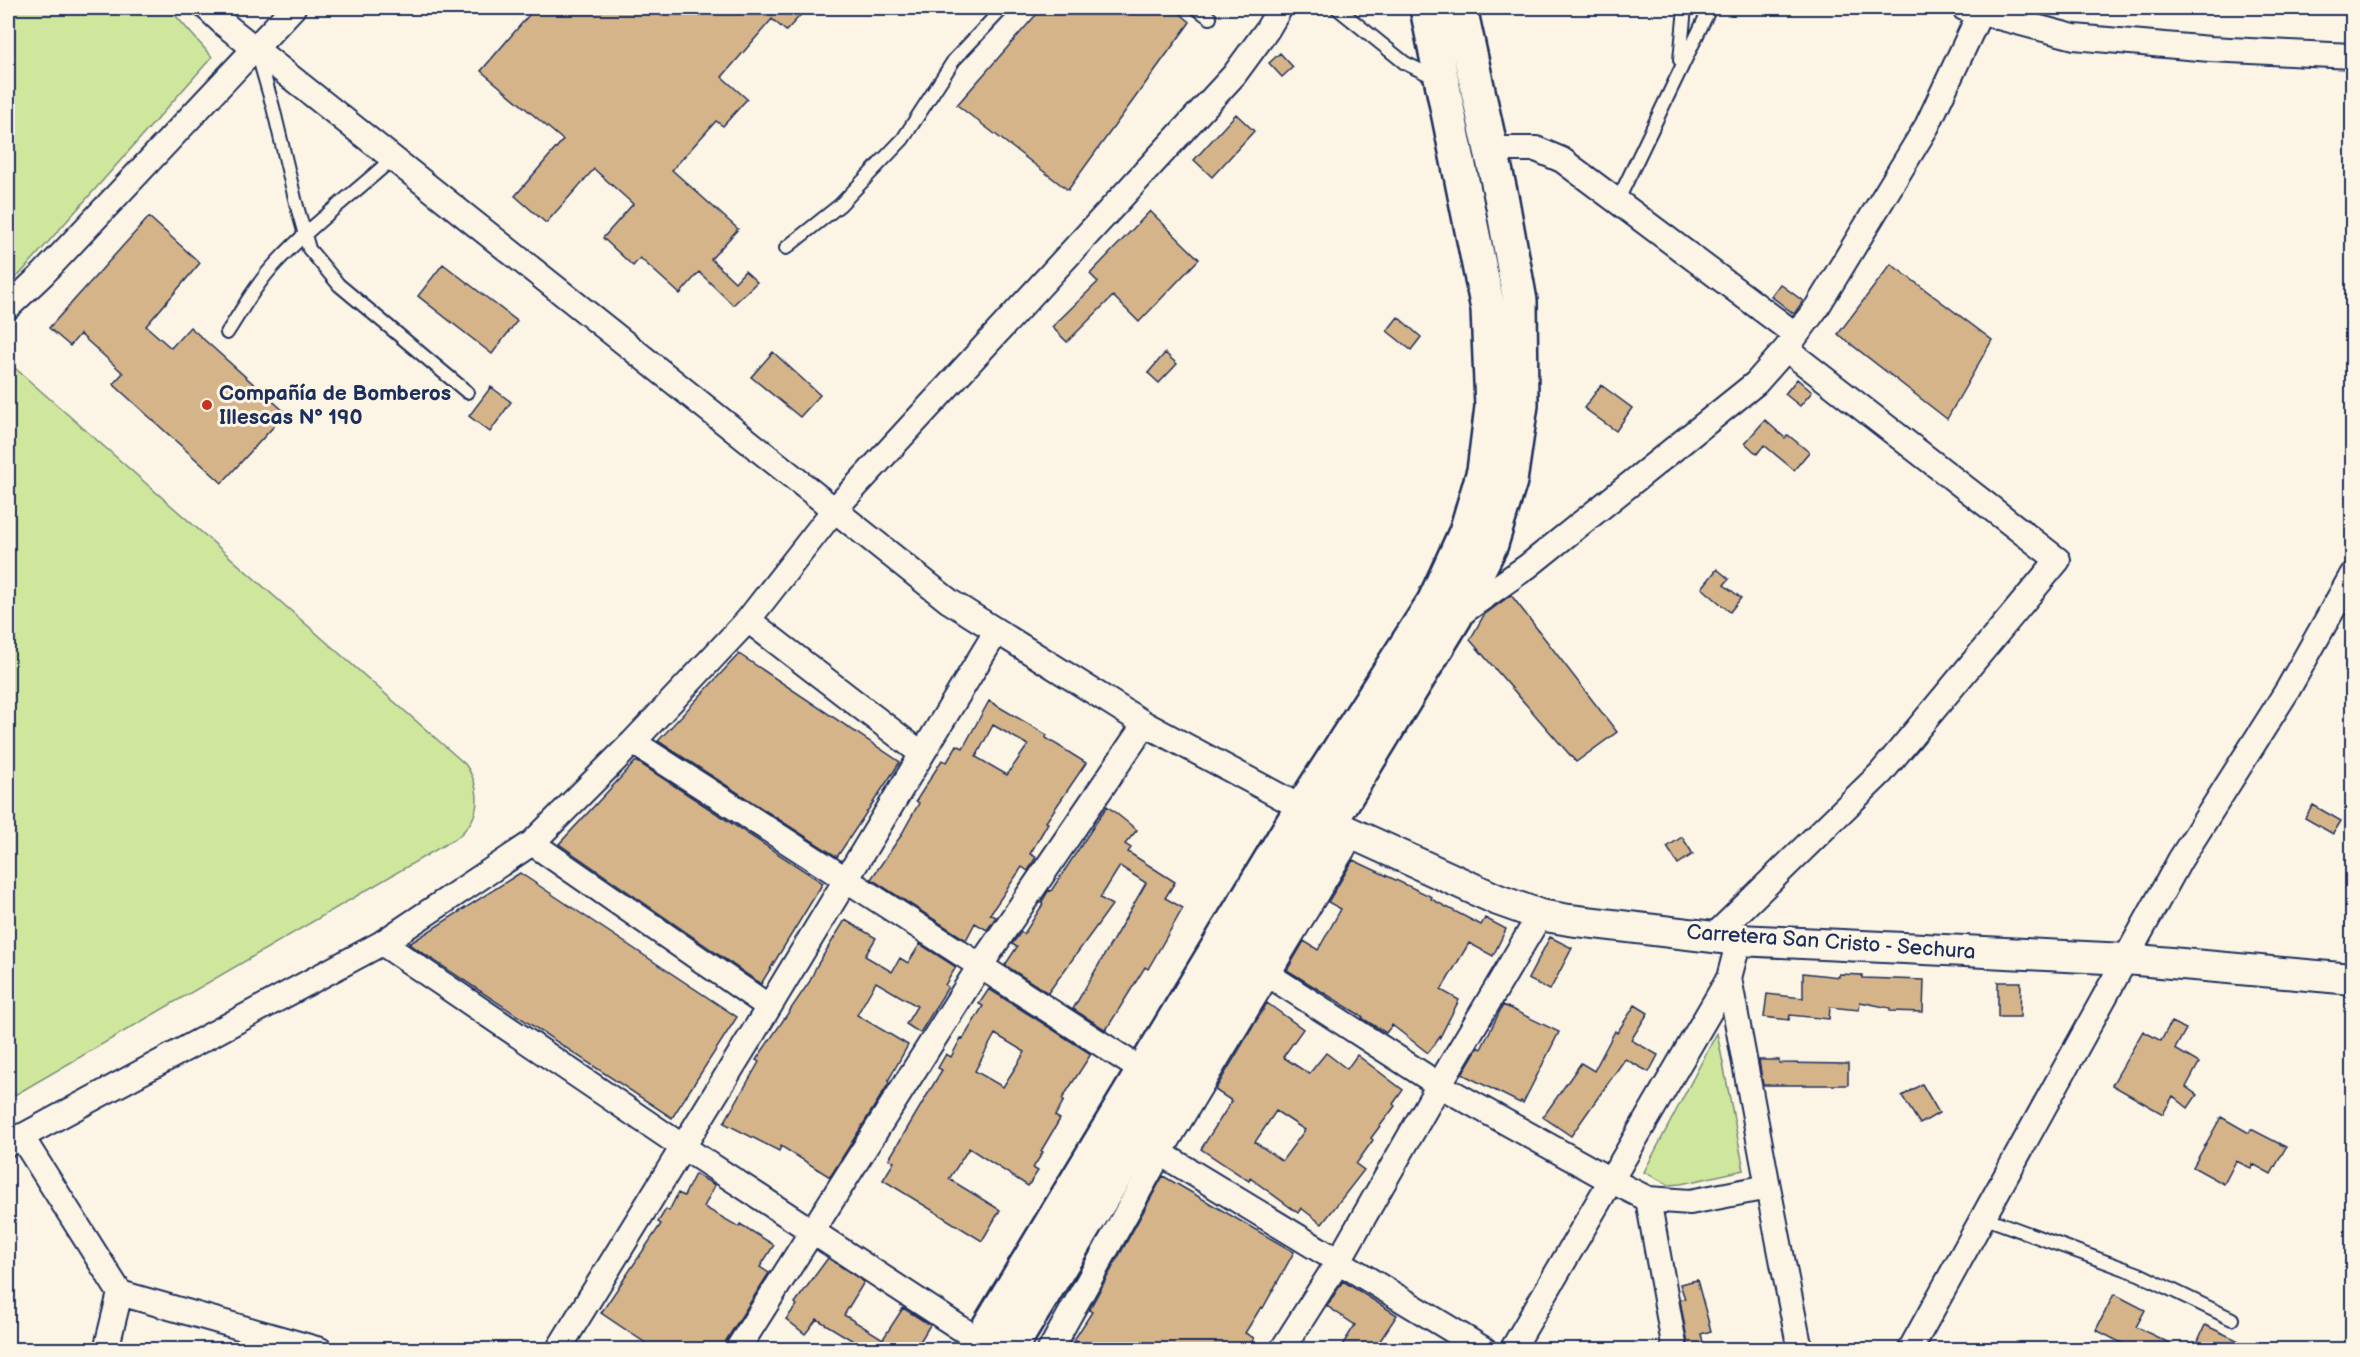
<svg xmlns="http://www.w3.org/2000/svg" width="2360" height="1357" font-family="'Balsamiq Sans',sans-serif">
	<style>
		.green { fill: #cfe79c; stroke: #758b7d; stroke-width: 1.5 }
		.building { fill: #d6b489; stroke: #1b2f5e; stroke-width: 1.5; fill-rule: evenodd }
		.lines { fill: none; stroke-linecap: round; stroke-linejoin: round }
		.service-casing { stroke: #1b2f5e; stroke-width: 16 }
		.minor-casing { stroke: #1b2f5e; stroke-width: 28 }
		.tertiary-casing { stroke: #1b2f5e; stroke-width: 34 }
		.secondary-casing { stroke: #1b2f5e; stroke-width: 38 }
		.service { stroke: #fcf5e5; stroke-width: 12 }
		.minor { stroke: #fcf5e5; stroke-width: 24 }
		.tertiary { stroke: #fcf5e5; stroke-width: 30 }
		.secondary { stroke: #fcf5e5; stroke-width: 33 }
		.poi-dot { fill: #c8321e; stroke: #fcf5e5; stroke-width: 2 }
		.labels { text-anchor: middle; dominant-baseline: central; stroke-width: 6; stroke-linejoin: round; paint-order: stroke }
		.poi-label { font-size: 21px; font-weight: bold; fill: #1b2f5e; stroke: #fcf5e5; text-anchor: start }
		.street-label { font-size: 21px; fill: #1b2f5e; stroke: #fcf5e5 }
	</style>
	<rect width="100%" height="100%" fill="#fcf5e5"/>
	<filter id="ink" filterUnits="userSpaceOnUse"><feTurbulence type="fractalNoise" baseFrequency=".0167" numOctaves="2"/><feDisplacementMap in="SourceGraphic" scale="12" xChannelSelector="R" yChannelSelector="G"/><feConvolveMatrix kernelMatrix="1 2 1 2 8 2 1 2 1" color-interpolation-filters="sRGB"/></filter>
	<g filter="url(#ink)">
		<path class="green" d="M8,8h161l43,49 -192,217 -12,9z
			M8,362l457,402c11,15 16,36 8,54 -3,7 -10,14 -15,19l-450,262z
			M1717,1033l27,137 -63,14 -12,1 -25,-13z"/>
		<path class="building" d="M535,8h272l-21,23 -14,-12 -50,58 25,22 -24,27 -7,-5 -44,49 66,59 -27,30 24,23 10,-11 12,11 -24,23 -34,-33 -19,22 -40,-36 -7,8 -30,-28 30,-34 -39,-35 -48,54 -31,-27 48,-56 -82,-69z
			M1042,8h132l16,14 -122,168 -111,-85z
			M1280,53l13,14 -11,10 -13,-14z
			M1236,114l18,17 -42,46 -18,-17z
			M1150,211l49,48 -60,63 -26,-26 -46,46 -15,-15 46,-45 -8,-8z
			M149,217l51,46 -54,63 25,22 19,-21 96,86 -64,70 -109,-99 10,-11 -43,-39 -10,12 -21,-18z
			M443,264l74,57 -25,33 -74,-58z
			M1891,264l101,76 -45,79 -109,-85z
			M1780,284l23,17 -9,13 -23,-18z
			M1398,317l23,20 -10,13 -24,-19z
			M773,352l47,43 -20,22 -49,-40z
			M1165,353l12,11 -18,19 -11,-10z
			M1797,379l15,13 -12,14 -15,-12z
			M1601,385l31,23 -16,23 -32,-23z
			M491,387l20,15 -21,30 -21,-16z
			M1765,420l20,18 3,-3 21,17 -15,18 -30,-25 -7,9 -12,-11z
			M1717,569l12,10 -5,6 17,13 -11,14 -28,-24z
			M1511,595l106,137 -41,30 -106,-122 14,-25z
			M739,654l161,108 -63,95 -179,-116z
			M989,701l58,34 -1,3 40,25 -40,59 2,1 -18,31 6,3 -6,10 -2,4 -6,-4 -32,47 6,3 -9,13 -12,-7 -9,17 -95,-61 29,-42 19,-34 -3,-2 26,-41 5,2 10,-17 6,3zM993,725l35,20 -21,30 -31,-18z
			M635,762h3l185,121 -62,101 -202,-140z
			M2313,805l28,16 -8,13 -28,-16z
			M1107,806l30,24 -12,14 6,4 -3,4 47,30 -10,16 18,10 -35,61 -3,-2 -39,63 -33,-21 73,-126 -26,-17 -20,32 12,7 -64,88 -43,-28 12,-18 -5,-3 9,-12 3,2 19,-30 -2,-1 6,-10 2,-3 2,1z
			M1682,837l11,17 -15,10 -11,-17z
			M1353,860l79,37 -1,2 50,26 4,-7 21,11 -13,27 -24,-13 -28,47 18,10 -19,37 -12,16 -36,-28 -6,8 -24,-15 1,-1 -76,-47 17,-29 14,9 23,-41 -13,-7z
			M520,873l217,144 -65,101 -263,-174z
			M845,920l31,18 -11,18 27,16 8,-14 8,5 12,-19 36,23 -11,18 3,2 -28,46 -14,-9 11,-18 -41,-24 -19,33 51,30 -20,36 1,2 -59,94 -49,-31 -2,5 -55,-28 35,-61 -3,-2 54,-79 6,-14z
			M1550,937l22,11 -22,42 -22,-11z
			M1803,973l36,4v-3l23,1v3l62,2 -1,32 -33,-1v-3l-30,-6 -1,8 -29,-3 -1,12 -39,-4 -1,5 -25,-3 3,-23 36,4z
			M1998,982h23l-1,35h-22z
			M989,989l102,65 -29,45 2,1 -9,16 5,3 -19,32 2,1 -10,16 5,3 -10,15 -59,-38 -20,31 51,31 -18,31 -99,-61 11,-18 -5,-3 53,-89 -4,-2 8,-14 5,3 10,-19 2,1 20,-33 -4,-2zM995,1034l30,18 -22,35 -28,-16z
			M1267,1003l36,26 -20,28 26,17 17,-21 21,16 10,-14 46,35 -10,14 2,2 -24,32 2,2 -17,24 8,6 -42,54 -21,-16 -3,5 -48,-35 -1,3 -48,-32 31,-48 -17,-11zM1276,1111l29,19 -23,31 -27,-19z
			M1503,1005l56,27 -36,71 -2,-2 -1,2 -58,-29 16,-27 3,2z
			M1635,1005l13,8 -17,27 27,15 -9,17 -24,-13 -54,77 -28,-19 38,-54 13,8 21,-40 2,2z
			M2171,1022l15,7 -11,20 24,14 -13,24 11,8 -9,13 -15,-12 -10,18 -51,-29 31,-54 18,10z
			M1759,1060h20v3l69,1v21h-85z
			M1922,1084l17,29 -19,11 -18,-28z
			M2221,1117l28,16 2,-4 35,18 -15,27 -18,-10 -2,4 -15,-7 -12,23 -31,-17z
			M695,1174l20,11 -11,22 35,20 1,-3 34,21 -14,22 9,6 -44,69 -2,8h-67l-55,-37 60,-89 -3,-2 8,-13 3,2 9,-18 6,3z
			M1163,1176l131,76 -31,56 -2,-1 -16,26 9,5 -6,12h-158l-16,-10 18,-28 -3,-2z
			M828,1258l36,24 -20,33 39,24 20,-31 27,17 -15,25h-47l-51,-31 -12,15 -19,-15 11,-14 -2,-2z
			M1697,1280l14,51 -10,3 4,16h-16l-9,-50 5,-1 -5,-15z
			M1343,1281l54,34 -23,35h-35l16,-25 -28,-19z
			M2114,1294l31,16 -9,17 48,23h-49l-39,-20z
			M2205,1325l53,25h-64z"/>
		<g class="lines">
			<defs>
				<path id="service" d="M1196,8l14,10
					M1337,8l68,55 31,15
					M258,55l15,52 23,96 13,46 30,36 128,107
					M1680,60l5,-52
					M1617,202l93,-194
					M786,248l54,-43 63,-66 51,-79 49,-52
					M227,333c16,-25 30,-50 50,-71 35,-38 78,-69 116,-104
					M1983,1217l156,57 93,45"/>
				<path id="minor" d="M207,8l17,16 725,577 196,123 170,91
					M1964,8l110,29 136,12 142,7
					M1491,149h45l26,11 234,175
					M8,307l35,-33 250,-266
					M1457,616l71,-50 228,-183 30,-34 31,-42 110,-181 53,-113
					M748,620l174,134
					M633,742l510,329
					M532,843l237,164
					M1714,936l167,-163 177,-213 -272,-211
					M382,943l301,204 297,194
					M1255,966l184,119 173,96 36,18 42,3 78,-15
					M1729,978l39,209 32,163
					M21,1136l99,157 -14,57
					M8,1144l374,-201 150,-100 101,-101 115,-122 86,-110 400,-435 33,-45 13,-22
					M1160,1153l325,197
					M1648,1199l27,151
					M120,1293l200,57
					M558,1350l211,-343 227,-375
					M737,1350l243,-384 165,-242
					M1050,1350l110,-197 192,-319
					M1282,1350l56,-88 101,-177 101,-170
					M1512,1350l217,-372 10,-38
					M1910,1350l270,-490 107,-169 65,-116"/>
				<path id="tertiary" d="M1329,823l169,77 42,15 29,5 170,20 387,19 226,20"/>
				<path id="secondary" d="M975,1350l327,-542 132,-206 32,-70 18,-61 8,-64 -4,-98 -61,-301
					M1009,1350l446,-733 36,-73 19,-63 11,-76 -1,-104 -18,-100 -42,-193"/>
			</defs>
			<use href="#service" class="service-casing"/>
			<use href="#minor" class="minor-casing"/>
			<use href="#tertiary" class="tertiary-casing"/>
			<use href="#secondary" class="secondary-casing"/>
			<use href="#service" class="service"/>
			<use href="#minor" class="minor"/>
			<use href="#tertiary" class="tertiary"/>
			<use href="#secondary" class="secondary"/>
		</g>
	</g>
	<circle class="poi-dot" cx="207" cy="405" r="6"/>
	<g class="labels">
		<g class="poi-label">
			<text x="219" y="393">Compañía de Bomberos<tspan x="219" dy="24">Illescas Nº 190</tspan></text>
		</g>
		<g class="street-label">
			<text transform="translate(1831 942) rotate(4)">Carretera San Cristo - Sechura</text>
		</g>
	</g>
	<rect width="2360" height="1357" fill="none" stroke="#fcf5e5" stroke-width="30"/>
	<rect x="15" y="15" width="2330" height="1327" fill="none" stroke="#1b2f5e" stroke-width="2" filter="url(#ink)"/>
</svg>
